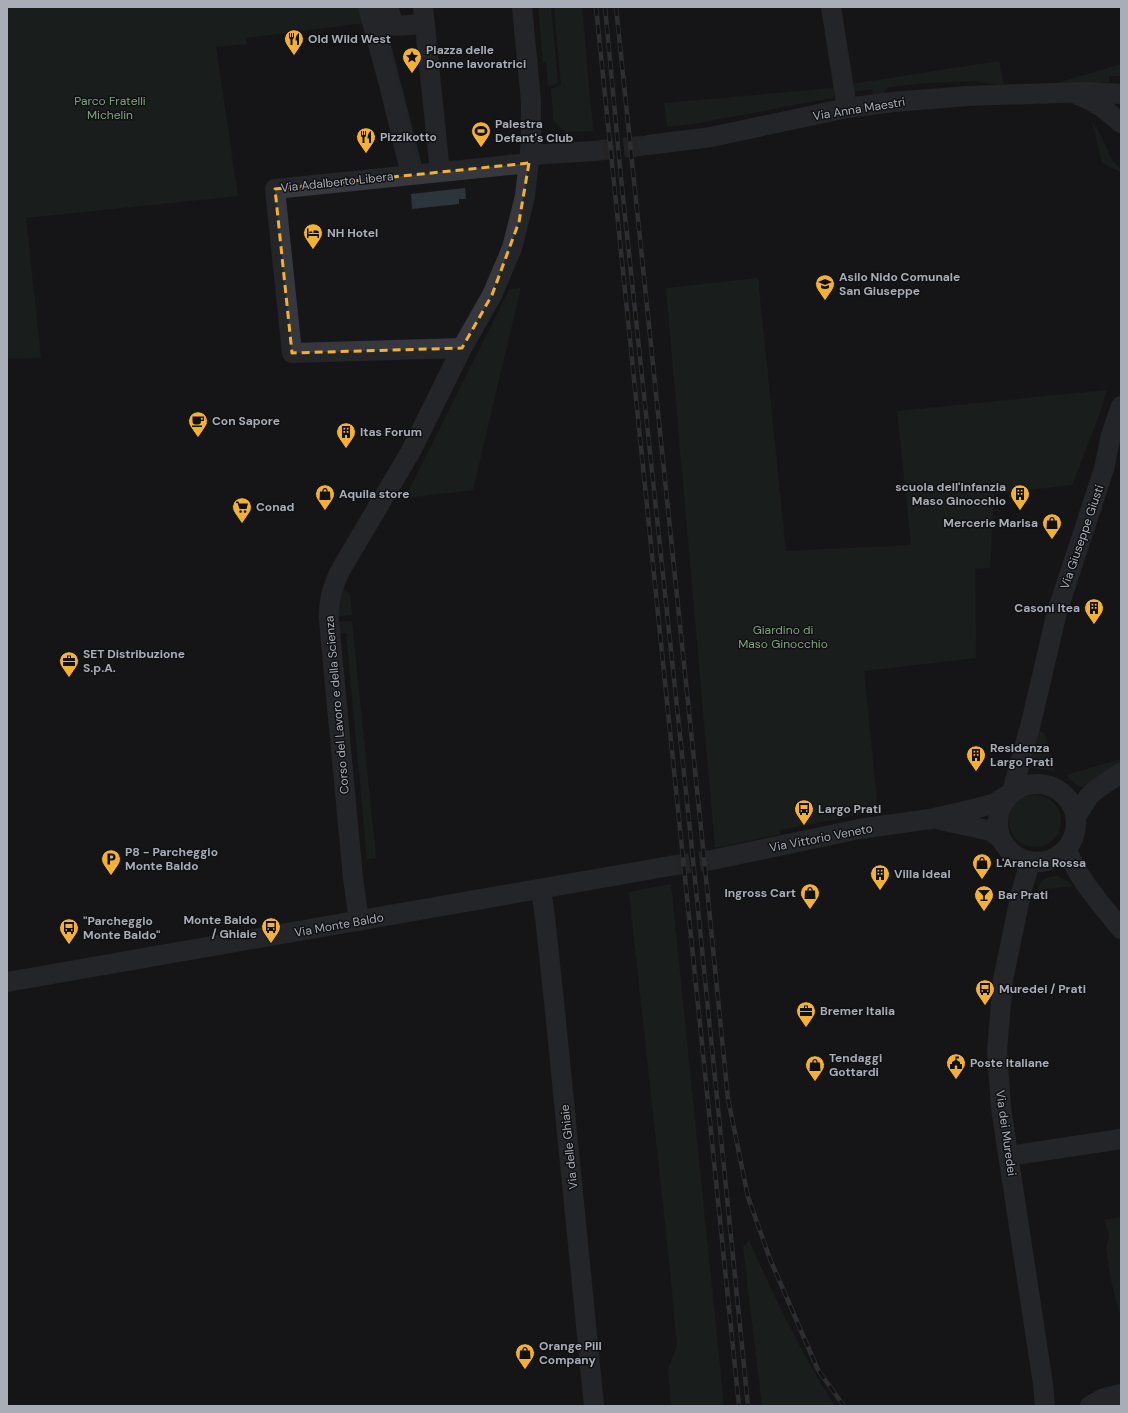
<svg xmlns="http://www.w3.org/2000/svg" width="1128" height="1413" font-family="'DM Sans',sans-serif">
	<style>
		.green { fill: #1e261f }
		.water { fill: #2c353c }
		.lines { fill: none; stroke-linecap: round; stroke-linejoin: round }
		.stream { stroke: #2c353c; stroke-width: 5.5 }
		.minor-tunnel { stroke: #333438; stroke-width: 20; stroke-dasharray: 20 10; stroke-linecap: butt }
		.minor { stroke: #37383d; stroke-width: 20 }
		.rail-casing { stroke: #4a4c52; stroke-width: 4.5 }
		.rail { stroke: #111113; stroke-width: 3; stroke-dasharray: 9; stroke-linecap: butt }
		.marked { fill: none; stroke: #f2b134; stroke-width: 3; stroke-dasharray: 8 5; stroke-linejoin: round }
		.labels { text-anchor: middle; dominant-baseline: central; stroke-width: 3; stroke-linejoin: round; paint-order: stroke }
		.poi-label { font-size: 12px; font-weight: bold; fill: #a8adb8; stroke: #111113; text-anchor: start }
		.park-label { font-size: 12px; fill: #7fa381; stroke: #111113 }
		.street-label { font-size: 12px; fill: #a8adb8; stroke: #111113 }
	</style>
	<rect width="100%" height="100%" fill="#161618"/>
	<path class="green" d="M7,7h353l5,16 -119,15 1,6 -31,3 22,149 -212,22 15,140 -34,1z
		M538,7h13l7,76 -10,3 -2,-24h-3z
		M554,7h28l11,124 -27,1 -12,-10 -3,-33 10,-4z
		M999,61l5,25 -28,-5 -49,2 -39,4 -6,8 -9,1 -1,-7 -20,3 -1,-8z
		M1121,64v12h-12v6l-55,2z
		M834,88l1,7 -3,3 -133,25 -32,4 -3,-24z
		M1092,122l9,14 11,24 9,10v2l-19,-9z
		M758,278l28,273 125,-6 -14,-134 210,-21 -8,26 -27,69 -78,9 -4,74 -15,1 1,89 -112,13 14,140 -98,19v4l-65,14 -49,-560z
		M521,287l-48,203 -68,8 104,-208z
		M343,588l7,6 2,21 -14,2v-6z
		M352,621l24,237 -9,1 -21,-226h-6l-1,-11z
		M1039,731l5,2 2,5 9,34 -6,-2 -18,-2 -1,-2z
		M1121,759v8l-37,20h-5l-13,-12z
		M1009 821a26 26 0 1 1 52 0a26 26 0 1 1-52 0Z
		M1057,876l10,5 6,5 -35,4c1,-11 10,-13 19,-14z
		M671,884l53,522h-53l-3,-37 9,-23 -7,-76 -41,-378z
		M1121,1217v98h-1l-9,-34 -5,-33 3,-13 -5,-15z
		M749,1240c25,57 52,113 86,166h-73l-19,-159z"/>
	<path class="water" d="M465,188l1,11h-7v5l-47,5 -1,-15z"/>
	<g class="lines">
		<path class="stream" d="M383,25l36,140"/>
		<path class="minor-tunnel" d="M594,151l54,-6
			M670,866l42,-6"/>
		<path class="minor" d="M368,7l21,77 22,91
			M388,7l6,19 31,-2
			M423,7l17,165
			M831,7l16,101
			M1078,95c19,7 28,15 43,28
			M648,145l63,-8 136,-29 46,-6 74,-6 121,-4 33,2
			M530,155l64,-4
			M462,348l-170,5 -17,-164 254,-26
			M998 823a39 39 0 1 1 78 0a39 39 0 1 1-78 0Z
			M1012,792l19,-69 26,-111 47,-143 7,-34 10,-29
			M1076,817l13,-21 9,-8 23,-15
			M940,820l51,11 8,6
			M1067,850c12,30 34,54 54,79
			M712,860l147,-31 71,-10 48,-11 17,-5 16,-10
			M1030,862l-9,31 -18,87 -6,71 4,57 42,276 2,22
			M541,889l4,28 10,94 39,395
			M359,921l-6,-43 -24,-258c-1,-18 3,-32 11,-49l71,-120 51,-103 30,-53 20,-47 13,-52 6,-54v-41l-9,-94
			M7,982l663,-116
			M1009,1156l112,-17
			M1090,1406l14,-8 17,-4"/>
		<defs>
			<path id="rail" d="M596,7l143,1399
				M605,7l16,171 69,652 58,576
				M616,7l85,821 27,271 20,98 22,62 48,111 26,36"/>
		</defs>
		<use href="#rail" class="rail-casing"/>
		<use href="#rail" class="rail"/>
	</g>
	<path d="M0 0H1128V1413H0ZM529,163l-10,59 -27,73 -30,53 -170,5 -17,-164z" fill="#161618" fill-opacity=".55" fill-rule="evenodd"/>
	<path class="marked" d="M529,163l-10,59 -27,73 -30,53 -170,5 -17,-164z"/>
	<defs>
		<symbol id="restaurant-pin" viewBox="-11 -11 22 30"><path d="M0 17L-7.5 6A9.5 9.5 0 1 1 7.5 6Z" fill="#f2b134" stroke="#111113"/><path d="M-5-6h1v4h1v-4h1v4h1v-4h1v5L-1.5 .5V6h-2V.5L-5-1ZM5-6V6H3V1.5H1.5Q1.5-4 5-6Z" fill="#111"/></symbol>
		<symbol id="sight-pin" viewBox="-11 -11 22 30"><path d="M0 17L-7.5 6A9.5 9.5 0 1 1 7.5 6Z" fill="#f2b134" stroke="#111113"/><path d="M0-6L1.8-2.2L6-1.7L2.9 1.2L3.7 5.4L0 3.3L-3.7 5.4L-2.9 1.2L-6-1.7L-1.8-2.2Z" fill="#111"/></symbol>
		<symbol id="stadium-pin" viewBox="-11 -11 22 30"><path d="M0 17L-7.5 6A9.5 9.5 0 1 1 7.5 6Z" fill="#f2b134" stroke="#111113"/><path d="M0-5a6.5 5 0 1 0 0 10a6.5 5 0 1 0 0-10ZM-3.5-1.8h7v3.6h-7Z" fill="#111"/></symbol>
		<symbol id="hotel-pin" viewBox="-11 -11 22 30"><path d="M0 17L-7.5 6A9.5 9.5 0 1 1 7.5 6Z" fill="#f2b134" stroke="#111113"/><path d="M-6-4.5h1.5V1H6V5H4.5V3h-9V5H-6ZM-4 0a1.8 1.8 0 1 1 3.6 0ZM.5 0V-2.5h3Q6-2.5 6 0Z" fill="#111"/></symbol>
		<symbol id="school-pin" viewBox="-11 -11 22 30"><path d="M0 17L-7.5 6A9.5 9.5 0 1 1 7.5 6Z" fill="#f2b134" stroke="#111113"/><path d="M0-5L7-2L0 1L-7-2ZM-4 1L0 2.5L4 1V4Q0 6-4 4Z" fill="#111"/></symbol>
		<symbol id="cafe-pin" viewBox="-11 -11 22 30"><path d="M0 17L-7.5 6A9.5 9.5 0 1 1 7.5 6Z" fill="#f2b134" stroke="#111113"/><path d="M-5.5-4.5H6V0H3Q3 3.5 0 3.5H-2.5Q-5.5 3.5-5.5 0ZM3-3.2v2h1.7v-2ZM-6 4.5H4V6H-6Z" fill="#111"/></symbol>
		<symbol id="building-pin" viewBox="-11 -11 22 30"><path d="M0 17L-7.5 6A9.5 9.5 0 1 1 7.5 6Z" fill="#f2b134" stroke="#111113"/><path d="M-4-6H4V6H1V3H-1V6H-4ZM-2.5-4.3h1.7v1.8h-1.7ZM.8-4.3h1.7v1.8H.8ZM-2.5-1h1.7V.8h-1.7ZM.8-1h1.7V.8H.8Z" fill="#111"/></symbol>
		<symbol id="shop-pin" viewBox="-11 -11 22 30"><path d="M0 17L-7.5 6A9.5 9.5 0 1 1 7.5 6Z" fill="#f2b134" stroke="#111113"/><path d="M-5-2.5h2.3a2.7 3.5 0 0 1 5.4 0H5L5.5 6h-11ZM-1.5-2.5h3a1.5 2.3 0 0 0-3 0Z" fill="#111"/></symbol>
		<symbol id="supermarket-pin" viewBox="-11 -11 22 30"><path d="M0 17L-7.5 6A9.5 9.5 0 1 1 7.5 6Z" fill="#f2b134" stroke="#111113"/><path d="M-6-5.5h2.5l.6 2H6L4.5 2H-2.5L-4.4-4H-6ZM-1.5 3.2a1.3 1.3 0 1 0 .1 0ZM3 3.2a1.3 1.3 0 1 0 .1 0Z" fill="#111"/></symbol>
		<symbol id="office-pin" viewBox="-11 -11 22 30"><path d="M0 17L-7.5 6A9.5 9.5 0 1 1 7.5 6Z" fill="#f2b134" stroke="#111113"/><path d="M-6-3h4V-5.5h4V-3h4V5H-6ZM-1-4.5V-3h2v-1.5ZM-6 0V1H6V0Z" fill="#111"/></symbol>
		<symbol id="bus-pin" viewBox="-11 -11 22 30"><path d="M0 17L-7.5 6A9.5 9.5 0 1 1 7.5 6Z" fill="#f2b134" stroke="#111113"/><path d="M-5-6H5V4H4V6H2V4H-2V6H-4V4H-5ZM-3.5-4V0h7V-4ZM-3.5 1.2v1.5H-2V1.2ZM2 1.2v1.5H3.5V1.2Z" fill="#111"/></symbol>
		<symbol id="parking-pin" viewBox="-11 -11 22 30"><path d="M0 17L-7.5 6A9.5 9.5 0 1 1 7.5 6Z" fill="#f2b134" stroke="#111113"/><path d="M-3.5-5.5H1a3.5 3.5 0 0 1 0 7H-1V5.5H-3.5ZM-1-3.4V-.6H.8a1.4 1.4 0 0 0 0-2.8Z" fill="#111"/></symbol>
		<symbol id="bar-pin" viewBox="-11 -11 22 30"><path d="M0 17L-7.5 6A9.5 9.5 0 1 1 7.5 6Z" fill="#f2b134" stroke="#111113"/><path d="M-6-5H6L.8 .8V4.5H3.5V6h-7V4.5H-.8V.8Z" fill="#111"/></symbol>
		<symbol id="civic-pin" viewBox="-11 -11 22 30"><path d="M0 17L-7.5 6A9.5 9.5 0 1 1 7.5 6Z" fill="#f2b134" stroke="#111113"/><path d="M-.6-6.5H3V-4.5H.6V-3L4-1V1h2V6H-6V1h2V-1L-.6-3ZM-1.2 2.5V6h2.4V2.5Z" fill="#111"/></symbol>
	</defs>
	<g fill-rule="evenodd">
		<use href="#restaurant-pin" x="283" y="28" width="22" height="30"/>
		<use href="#sight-pin" x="401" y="46" width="22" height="30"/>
		<use href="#stadium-pin" x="470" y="120" width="22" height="30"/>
		<use href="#restaurant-pin" x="355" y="126" width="22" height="30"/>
		<use href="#hotel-pin" x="302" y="222" width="22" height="30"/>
		<use href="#school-pin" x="814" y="273" width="22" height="30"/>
		<use href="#cafe-pin" x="187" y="410" width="22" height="30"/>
		<use href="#building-pin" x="335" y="421" width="22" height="30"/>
		<use href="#shop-pin" x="314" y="483" width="22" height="30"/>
		<use href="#building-pin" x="1009" y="483" width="22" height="30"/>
		<use href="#supermarket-pin" x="231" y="496" width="22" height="30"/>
		<use href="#shop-pin" x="1041" y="512" width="22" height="30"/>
		<use href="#building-pin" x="1083" y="597" width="22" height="30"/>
		<use href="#office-pin" x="58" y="650" width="22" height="30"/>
		<use href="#building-pin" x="965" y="744" width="22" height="30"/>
		<use href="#bus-pin" x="793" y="798" width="22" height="30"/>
		<use href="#parking-pin" x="100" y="848" width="22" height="30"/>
		<use href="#shop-pin" x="971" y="852" width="22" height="30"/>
		<use href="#building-pin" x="869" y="863" width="22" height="30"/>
		<use href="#shop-pin" x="799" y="882" width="22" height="30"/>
		<use href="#bar-pin" x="973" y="884" width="22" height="30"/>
		<use href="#bus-pin" x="260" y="916" width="22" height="30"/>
		<use href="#bus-pin" x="58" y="917" width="22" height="30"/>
		<use href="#bus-pin" x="974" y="978" width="22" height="30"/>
		<use href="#office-pin" x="795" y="1000" width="22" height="30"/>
		<use href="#civic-pin" x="945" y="1052" width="22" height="30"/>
		<use href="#shop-pin" x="804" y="1054" width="22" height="30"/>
		<use href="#shop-pin" x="514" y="1342" width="22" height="30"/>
	</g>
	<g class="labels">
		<g class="poi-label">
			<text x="308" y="39">Old Wild West</text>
			<text x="426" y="50">Piazza delle<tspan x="426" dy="14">Donne lavoratrici</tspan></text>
			<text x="495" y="124">Palestra<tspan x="495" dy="14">Defant's Club</tspan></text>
			<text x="380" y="137">Pizzikotto</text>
			<text x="327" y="233">NH Hotel</text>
			<text x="839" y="277">Asilo Nido Comunale<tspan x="839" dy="14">San Giuseppe</tspan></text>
			<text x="212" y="421">Con Sapore</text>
			<text x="360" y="432">Itas Forum</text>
			<text x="1006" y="487" text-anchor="end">scuola dell'infanzia<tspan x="1006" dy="14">Maso Ginocchio</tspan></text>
			<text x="339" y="494">Aquila store</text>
			<text x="256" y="507">Conad</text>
			<text x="1038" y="523" text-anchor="end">Mercerie Marisa</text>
			<text x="1080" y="608" text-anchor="end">Casoni Itea</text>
			<text x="83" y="654">SET Distribuzione<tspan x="83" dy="14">S.p.A.</tspan></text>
			<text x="990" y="748">Residenza<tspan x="990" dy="14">Largo Prati</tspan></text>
			<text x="818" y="809">Largo Prati</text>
			<text x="125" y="852">P8 - Parcheggio<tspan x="125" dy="14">Monte Baldo</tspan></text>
			<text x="996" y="863">L'Arancia Rossa</text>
			<text x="894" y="874">Villa Ideal</text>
			<text x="796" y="893" text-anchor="end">Ingross Cart</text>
			<text x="998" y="895">Bar Prati</text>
			<text x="257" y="920" text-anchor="end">Monte Baldo<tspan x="257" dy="14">/ Ghiaie</tspan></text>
			<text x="83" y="921">"Parcheggio<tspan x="83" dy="14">Monte Baldo"</tspan></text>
			<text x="999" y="989">Muredei / Prati</text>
			<text x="820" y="1011">Bremer Italia</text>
			<text x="829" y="1058">Tendaggi<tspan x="829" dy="14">Gottardi</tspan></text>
			<text x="970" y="1063">Poste Italiane</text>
			<text x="539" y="1346">Orange Pill<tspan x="539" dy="14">Company</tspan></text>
		</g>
		<g class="park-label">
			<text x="110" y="101">Parco Fratelli<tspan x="110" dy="14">Michelin</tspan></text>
			<text x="783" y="630">Giardino di<tspan x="783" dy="14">Maso Ginocchio</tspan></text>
		</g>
		<g class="street-label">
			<text transform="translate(859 109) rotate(-9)">Via Anna Maestri</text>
			<text transform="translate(337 182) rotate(-6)">Via Adalberto Libera</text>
			<text transform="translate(1082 537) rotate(-71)">Via Giuseppe Giusti</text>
			<text transform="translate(337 705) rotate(-95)">Corso del Lavoro e della Scienza</text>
			<text transform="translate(821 838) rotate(-11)">Via Vittorio Veneto</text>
			<text transform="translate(339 925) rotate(-10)">Via Monte Baldo</text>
			<text transform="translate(1006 1133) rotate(82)">Via dei Muredei</text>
			<text transform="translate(569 1147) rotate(-96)">Via delle Ghiaie</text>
		</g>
	</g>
	<rect width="1128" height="1413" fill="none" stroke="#a8adb8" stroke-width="16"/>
</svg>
